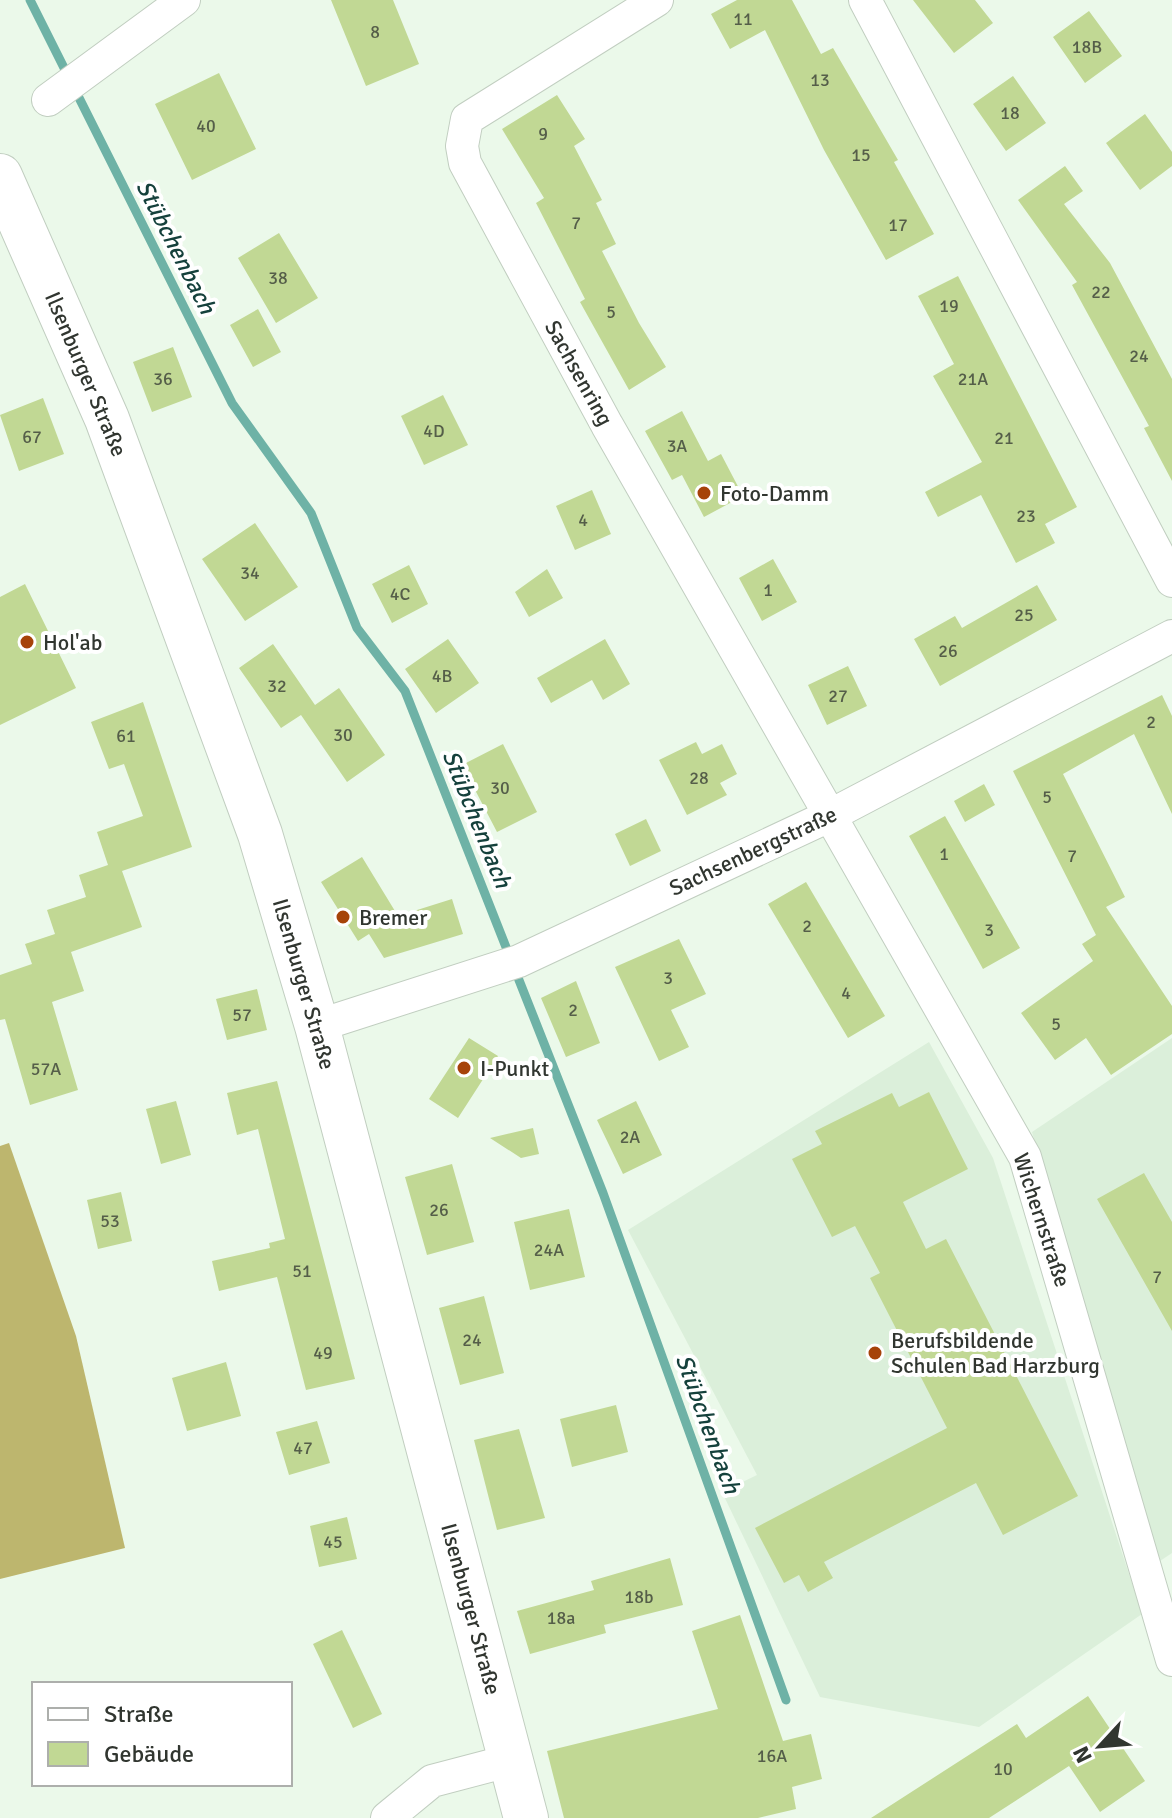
<svg xmlns="http://www.w3.org/2000/svg" width="1172" height="1818" font-family="Signika,sans-serif">
	<style>
		.built { fill: #dbefda }
		.forest { fill: #bdb66e }
		.lines { fill: none; stroke-linecap: round; stroke-linejoin: round }
		.stream { stroke: #6eb2a6; stroke-width: 9 }
		.building { fill: #c1d894 }
		.minor-casing { stroke: #c1cec0; stroke-width: 34 }
		.secondary-casing { stroke: #c1cec0; stroke-width: 46 }
		.minor { stroke: #fff; stroke-width: 32 }
		.secondary { stroke: #fff; stroke-width: 44 }
		.poi-dot { fill: #a64309; stroke: #fff; stroke-width: 3 }
		.labels { text-anchor: middle; dominant-baseline: central; stroke-width: 8; stroke-linejoin: round; paint-order: stroke }
		.number-label { font-size: 18px; fill: #555e49 }
		.street-label { font-size: 22px; fill: #313630; stroke: #fff }
		.poi-label { font-size: 22px; fill: #313630; stroke: #fff; text-anchor: start }
		.water-label { font-size: 24px; font-style: italic; fill: #15413c; stroke: #fff }
	</style>
	<rect width="100%" height="100%" fill="#ebf9ea"/>
	<path class="built" d="M1172,1038v515l-15,10 -125,-431z
		M929,1042l64,116 149,456 -163,113 -159,-30 -98,-205 35,-17 -129,-245z"/>
	<path class="forest" d="M9,1143l67,193 49,212 -125,31v-433z"/>
	<g class="lines">
		<path class="stream" d="M30,0l202,403 79,110 46,115 48,63 198,502 183,507"/>
	</g>
	<path class="building" d="M331,0h62l26,64 -53,22z
		M737,0h55l29,54 12,-6 65,112 -4,2 40,72 -48,26 -62,-110 -59,-120 -35,19 -19,-35z
		M913,0h62l18,23 -39,30z
		M1089,11l33,45 -37,27 -32,-46z
		M219,73l37,76 -64,31 -37,-76z
		M1013,76l33,47 -40,28 -33,-47z
		M557,95l28,44 -11,7 28,54 -6,3 20,41 -14,7 37,72 27,44 -37,23 -49,-88 5,-3 -49,-96 8,-5 -42,-69z
		M1145,114l27,38v14l-32,24 -34,-47z
		M1065,166l18,25 -19,13 46,59 62,116v102l-28,-53 5,-2 -77,-141 5,-3 -59,-82z
		M279,233l39,65 -42,25 -38,-65z
		M958,276l119,231 -32,17 10,19 -39,20 -35,-68 -43,22 -13,-25 57,-30 -49,-86 21,-12 -36,-68z
		M258,309l23,43 -28,15 -23,-42z
		M173,347l19,50 -40,15 -19,-50z
		M443,395l25,50 -44,20 -23,-49z
		M43,398l21,56 -45,17 -19,-56z
		M682,411l26,50 13,-7 22,42 -39,21 -22,-42 -10,5 -27,-49z
		M592,490l19,44 -36,16 -19,-44z
		M255,523l43,64 -53,34 -43,-62z
		M773,559l24,43 -35,19 -23,-43z
		M409,565l19,39 -36,19 -20,-39z
		M547,569l16,29 -34,19 -14,-25z
		M25,584l51,104 -76,37v-128z
		M1037,585l20,35 -117,66 -26,-47 41,-23 7,12z
		M448,639l31,44 -43,30 -31,-44z
		M605,639l25,45 -27,16 -11,-20 -41,23 -14,-25z
		M273,644l42,61 24,-17 46,67 -38,27 -46,-67 -20,13 -42,-60z
		M848,666l19,40 -40,19 -19,-40z
		M1162,695l10,21v98l-38,-80 -71,40 62,123 -19,10 66,99v28l-61,41 -25,-37 -31,22 -34,-47 72,-52 -11,-17 14,-9 -83,-164z
		M143,702l49,145 -70,24 20,56 -71,25 13,39 -32,11 26,88 -48,15 -25,-86 -5,1v-45l32,-11 -7,-20 30,-10 -8,-24 39,-13 -7,-22 29,-10 -11,-33 46,-16 -19,-52 -15,5 -18,-47z
		M696,742l6,12 20,-10 15,30 -17,9 7,12 -40,20 -28,-55z
		M503,744l34,68 -40,20 -35,-67z
		M984,784l11,21 -30,17 -11,-21z
		M945,816l75,132 -37,21 -74,-133z
		M646,819l15,32 -31,15 -15,-32z
		M362,857l36,59 54,-17 11,35 -79,24 -15,-24 -11,7 -37,-59z
		M806,882l79,134 -37,22 -80,-134z
		M679,939l27,55 -35,16 18,37 -30,14 -44,-94z
		M576,981l24,62 -34,14 -25,-59z
		M257,989l10,41 -40,10 -11,-41z
		M469,1038l29,18 -40,62 -29,-19z
		M277,1081l78,298 -49,11 -29,-113 -58,14 -7,-30 58,-13 -1,-5 16,-4 -27,-110 -21,6 -10,-42z
		M929,1092l39,77 -65,33 23,47 20,-10 132,257 -75,39 -27,-52 -152,79 9,16 -25,14 -9,-17 -15,8 -29,-55 192,-100 -77,-150 10,-5 -25,-47 -23,11 -40,-78 30,-15 -7,-13 77,-38 7,14z
		M176,1101l15,54 -30,9 -15,-55z
		M636,1101l26,54 -39,19 -26,-54z
		M533,1128l6,26 -18,4 -31,-20z
		M452,1164l22,78 -47,13 -22,-78z
		M1144,1173l28,49v109l-75,-132z
		M121,1192l11,49 -34,8 -11,-49z
		M569,1209l16,68 -55,13 -16,-68z
		M484,1296l20,77 -44,12 -21,-77z
		M226,1362l15,54 -54,15 -15,-53z
		M616,1405l12,47 -56,15 -12,-48z
		M317,1421l13,42 -41,12 -13,-43z
		M519,1429l26,89 -48,12 -23,-90z
		M347,1517l10,42 -38,8 -9,-41z
		M670,1558l13,47 -79,20 2,8 -76,21 -13,-43 77,-21 -3,-9z
		M740,1615l43,126 28,-7 11,45 -30,8 4,22 -38,9h-194l-17,-67 171,-42 -26,-78z
		M342,1630l40,84 -29,14 -40,-84z
		M1088,1696l57,85 -45,31 -31,-46 -80,52h-118l146,-94 9,14z"/>
	<g class="lines">
		<defs>
			<path id="minor" d="M657,0l-190,119 -5,27 3,17 142,262 418,732 147,503
				M865,0l307,581
				M48,100l136,-100
				M317,1026l202,-65 310,-145 343,-180
				M387,1818l45,-37 80,-21"/>
			<path id="secondary" d="M0,176l107,243 153,415 57,192 209,792"/>
		</defs>
		<use href="#minor" class="minor-casing"/>
		<use href="#secondary" class="secondary-casing"/>
		<use href="#minor" class="minor"/>
		<use href="#secondary" class="secondary"/>
	</g>
	<g class="poi-dot">
		<circle cx="704" cy="493" r="8"/>
		<circle cx="27" cy="642" r="8"/>
		<circle cx="343" cy="917" r="8"/>
		<circle cx="464" cy="1068" r="8"/>
		<circle cx="875" cy="1353" r="8"/>
	</g>
	<g class="labels">
		<g class="number-label">
			<text x="743" y="19">11</text>
			<text x="375" y="32">8</text>
			<text x="1087" y="47">18B</text>
			<text x="820" y="80">13</text>
			<text x="1010" y="113">18</text>
			<text x="206" y="126">40</text>
			<text x="543" y="134">9</text>
			<text x="861" y="155">15</text>
			<text x="576" y="223">7</text>
			<text x="898" y="225">17</text>
			<text x="278" y="278">38</text>
			<text x="1101" y="292">22</text>
			<text x="949" y="306">19</text>
			<text x="611" y="312">5</text>
			<text x="1139" y="356">24</text>
			<text x="163" y="379">36</text>
			<text x="973" y="379">21A</text>
			<text x="434" y="431">4D</text>
			<text x="32" y="437">67</text>
			<text x="1004" y="438">21</text>
			<text x="677" y="446">3A</text>
			<text x="1026" y="516">23</text>
			<text x="583" y="520">4</text>
			<text x="250" y="573">34</text>
			<text x="768" y="590">1</text>
			<text x="400" y="594">4C</text>
			<text x="1024" y="615">25</text>
			<text x="948" y="651">26</text>
			<text x="442" y="676">4B</text>
			<text x="277" y="686">32</text>
			<text x="838" y="696">27</text>
			<text x="1151" y="722">2</text>
			<text x="343" y="735">30</text>
			<text x="126" y="736">61</text>
			<text x="699" y="778">28</text>
			<text x="500" y="788">30</text>
			<text x="1047" y="797">5</text>
			<text x="944" y="854">1</text>
			<text x="1072" y="856">7</text>
			<text x="807" y="926">2</text>
			<text x="989" y="930">3</text>
			<text x="668" y="978">3</text>
			<text x="846" y="993">4</text>
			<text x="573" y="1010">2</text>
			<text x="242" y="1015">57</text>
			<text x="1056" y="1024">5</text>
			<text x="46" y="1069">57A</text>
			<text x="630" y="1137">2A</text>
			<text x="439" y="1210">26</text>
			<text x="110" y="1221">53</text>
			<text x="549" y="1250">24A</text>
			<text x="302" y="1271">51</text>
			<text x="1157" y="1277">7</text>
			<text x="472" y="1340">24</text>
			<text x="323" y="1353">49</text>
			<text x="303" y="1448">47</text>
			<text x="333" y="1542">45</text>
			<text x="639" y="1597">18b</text>
			<text x="561" y="1618">18a</text>
			<text x="772" y="1756">16A</text>
			<text x="1003" y="1769">10</text>
		</g>
		<g class="street-label">
			<text transform="translate(579 373) rotate(61)">Sachsenring</text>
			<text transform="translate(86 374) rotate(67)">Ilsenburger Straße</text>
			<text transform="translate(753 851) rotate(-25)">Sachsenbergstraße</text>
			<text transform="translate(304 984) rotate(74)">Ilsenburger Straße</text>
			<text transform="translate(1042 1220) rotate(72)">Wichernstraße</text>
			<text transform="translate(471 1609) rotate(75)">Ilsenburger Straße</text>
		</g>
		<g class="poi-label">
			<text x="720" y="493">Foto-Damm</text>
			<text x="43" y="642">Hol'ab</text>
			<text x="359" y="917">Bremer</text>
			<text x="480" y="1068">I-Punkt</text>
			<text x="891" y="1340">Berufsbildende<tspan x="891" dy="25">Schulen Bad Harzburg</tspan></text>
		</g>
		<g class="water-label">
			<text transform="translate(176 247) rotate(63)">Stübchenbach</text>
			<text transform="translate(477 819) rotate(68)">Stübchenbach</text>
			<text transform="translate(708 1424) rotate(70)">Stübchenbach</text>
		</g>
	</g>
	<rect x="32" y="1682" width="260" height="104" fill="#ffffff" stroke="#adafac" stroke-width="2"/>
	<rect x="48" y="1708" width="40" height="12" fill="#ffffff" stroke="#adafac" stroke-width="2"/>
	<text x="104" y="1722" font-size="24" fill="#313630">Straße</text>
	<rect x="48" y="1742" width="40" height="24" fill="#c1d894" stroke="#adafac" stroke-width="2"/>
	<text x="104" y="1762" font-size="24" fill="#313630">Gebäude</text>
	<g transform="translate(1100 1746) rotate(244)" stroke="#ffffff" stroke-width="6" paint-order="stroke">
	<path d="M0-6L14 30L0 20L-14 30Z" fill="#313630"/>
	<text y="-12" font-size="22" font-weight="bold" text-anchor="middle" fill="#313630">N</text>
	</g>
</svg>
